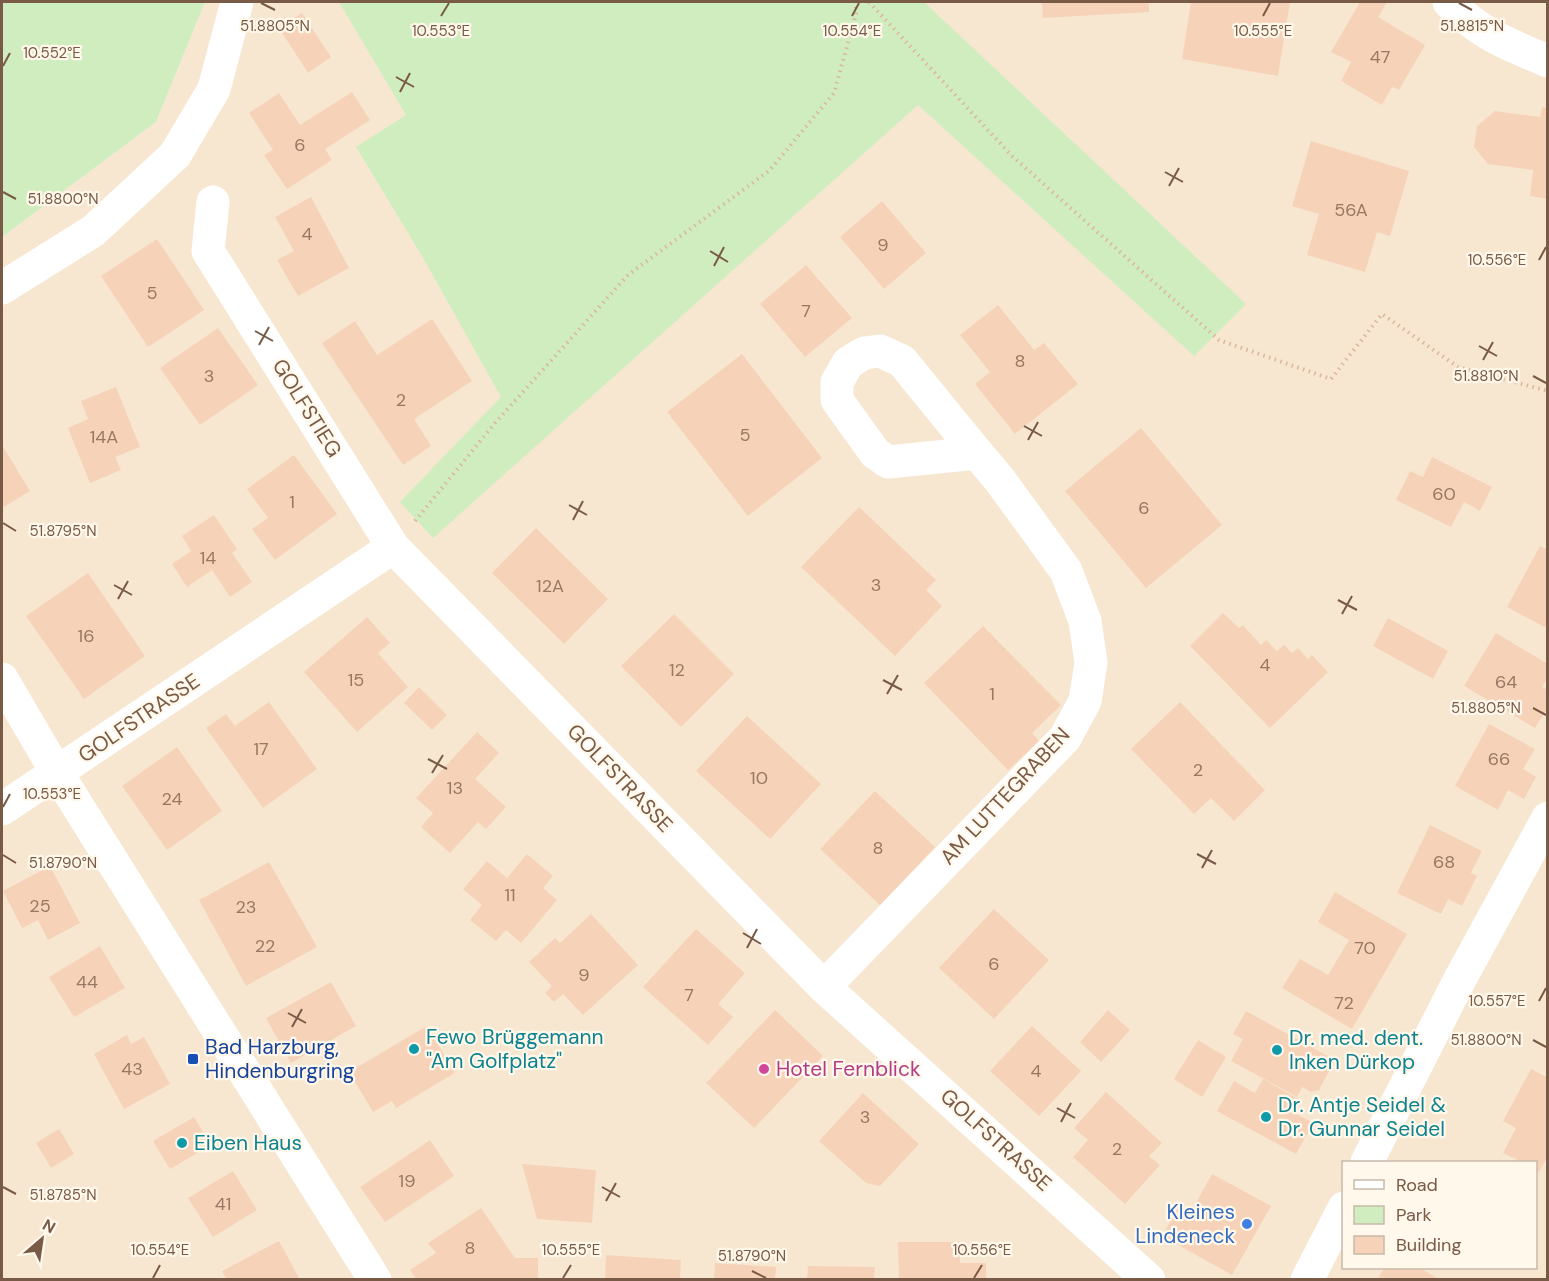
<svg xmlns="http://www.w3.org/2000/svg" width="1549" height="1281" font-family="'DM Sans',sans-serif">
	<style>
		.residential { fill: #f7e7d1; fill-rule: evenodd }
		.green { fill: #d0edc0 }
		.building { fill: #f6d3b8 }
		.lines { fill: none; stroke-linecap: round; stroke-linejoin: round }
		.path { stroke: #dbb79b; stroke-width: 4; stroke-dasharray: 1.5 4.5; stroke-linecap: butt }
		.minor { stroke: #fff; stroke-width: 33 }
		.ticks { fill: none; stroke: #795a46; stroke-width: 2 }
		.culture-dot { fill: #0f9aa8; stroke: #fff8eb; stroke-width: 2 }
		.transit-dot { fill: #1a4fb4; stroke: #fff8eb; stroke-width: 2 }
		.hotel-dot { fill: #d1479c; stroke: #fff8eb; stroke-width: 2 }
		.shop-dot { fill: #3f7fe0; stroke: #fff8eb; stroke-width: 2 }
		.labels { text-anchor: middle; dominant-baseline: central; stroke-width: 4.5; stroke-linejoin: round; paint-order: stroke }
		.number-label { font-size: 18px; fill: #987862 }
		.street-label { font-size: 21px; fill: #795a46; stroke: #fff8eb }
		.culture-label { font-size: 21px; fill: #0d838f; stroke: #fff8eb; text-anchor: start }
		.transit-label { font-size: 21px; fill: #164399; stroke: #fff8eb; text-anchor: start }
		.hotel-label { font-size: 21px; fill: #b23c85; stroke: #fff8eb; text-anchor: start }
		.shop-label { font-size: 21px; fill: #366cbe; stroke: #fff8eb; text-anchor: end }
		.ticks-label { font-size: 15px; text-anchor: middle; fill: #795a46; stroke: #fff8eb; stroke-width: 4.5; stroke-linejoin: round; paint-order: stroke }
	</style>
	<rect width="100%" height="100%" fill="#fef5e3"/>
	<path class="residential" d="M205,2h1342v1277l-1545,1v-1043l154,-115zM1344,1162h192v106h-192z"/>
	<path class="green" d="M2,2h203l-49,120 -154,115z
		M339,2h585l322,302 -52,52 -276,-251 -485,433 -33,-36 101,-105 -79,-141 -66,-109 50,-32z"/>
	<path class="building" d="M1042,2h107v10l-106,6z
		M1191,2h99l-12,74 -96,-17z
		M1360,2h27l-9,15 47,28 -26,45 -7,-3 -10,18 -41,-24 10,-19 -20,-10z
		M302,13l29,44 -23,16 -29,-45z
		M352,92l18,28 -45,29 7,11 -45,29 -23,-34 9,-5 -24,-37 30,-20 21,32z
		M1542,107l6,1v91l-18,-3 3,-26 -45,-6 -14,-17 3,-21 18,-15 45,6z
		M1311,141l98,30 -19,65 -13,-4 -12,40 -58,-17 12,-41 -27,-8z
		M311,197l38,71 -51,28 -21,-36 17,-9 -19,-34z
		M882,201l44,52 -42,36 -44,-52z
		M157,239l47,71 -56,37 -47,-71z
		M806,265l46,53 -47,39 -45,-53z
		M998,305l36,45 10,-7 34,41 -63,50 -40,-50 15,-12 -30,-37z
		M432,319l40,62 -58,38 17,27 -28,19 -81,-122 33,-22 22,34z
		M218,328l40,57 -58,40 -40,-57z
		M742,354l80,104 -74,58 -81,-104z
		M116,387l24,60 -25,10 6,13 -31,13 -22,-55 20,-9 -7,-18z
		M1141,428l81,97 -76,63 -81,-97z
		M2,445l28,46 -28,17z
		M294,455l43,59 -62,46 -23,-31 16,-11 -21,-29z
		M1432,457l60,30 -12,24 -16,-9 -13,25 -55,-27 14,-29 13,6z
		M859,507l77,73 -10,10 16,16 -47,50 -94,-89z
		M214,515l23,34 -5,4 20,29 -22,15 -18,-27 -25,17 -15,-23 19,-13 -9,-15z
		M536,528l72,71 -44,45 -72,-71z
		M1540,546l8,4v79l-41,-22z
		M88,573l57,83 -61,43 -58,-83z
		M1223,613l16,15 4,-3 18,20 5,-5 11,11 7,-6 8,8 6,-5 10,11 4,-4 16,17 -58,56 -80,-82z
		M674,614l60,60 -53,53 -60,-61z
		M367,617l23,26 -12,10 30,34 -51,45 -53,-60z
		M1388,618l60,33 -15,28 -60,-33z
		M983,626l78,79 -29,28 7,8 -31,29 -84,-87z
		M1496,633l52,31v13l-6,10 6,3v17l-13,21 -71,-42z
		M419,687l28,28 -15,15 -28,-27z
		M269,702l48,67 -54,39 -57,-80 20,-14 9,12z
		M1180,702l85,88 -31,31 -23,-23 -17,16 -63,-65z
		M747,716l74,68 -51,55 -74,-68z
		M1489,724l46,25 -12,20 13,8 -12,22 -16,-9 -10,20 -43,-24z
		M477,732l22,21 -24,26 31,28 -20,22 -8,-7 -28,31 -29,-26 12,-14 -17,-15z
		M177,747l45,64 -55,39 -45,-64z
		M875,791l60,56 -55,58 -60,-56z
		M1430,825l52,26 -11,22 6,3 -15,30 -14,-7 -7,15 -44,-21z
		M527,854l26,22 -10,12 14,12 -36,43 -15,-13 -10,11 -26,-21 12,-15 -19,-16 24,-28 20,17z
		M269,862l48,85 -71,39 -47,-86z
		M50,866l30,57 -32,17 -10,-20 -16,8 -19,-37z
		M1335,892l72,42 -55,95 -70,-41 18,-29 28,16 21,-35 -31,-18z
		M994,909l55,51 -55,59 -55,-51z
		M591,914l47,51 -55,50 -20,-21 -9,8 -9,-9 7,-7 -23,-24 26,-24 5,5z
		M696,929l49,44 -27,31 15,13 -25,28 -65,-58z
		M100,946l25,42 -51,29 -25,-40z
		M331,982l25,44 -65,37 -25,-45z
		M775,1010l48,46 -69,72 -48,-45z
		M1108,1010l22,20 -29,32 -21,-20z
		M1246,1011l89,49 -16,30 -8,2 -9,-5 -5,10 -66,-36 12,-22 -10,-5z
		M427,1026l28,47 -59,35 -4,-7 -19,11 -24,-40z
		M1032,1026l49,45 -42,45 -49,-45z
		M127,1035l4,9 13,-7 26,47 -46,25 -30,-55z
		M1198,1040l28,17 -24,40 -28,-18z
		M1531,1069l17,9v77l-9,17 -3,-2v-8h-14l-19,-9 13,-25 -13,-7z
		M1263,1079l37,21 -7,12 20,11 -17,31 -79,-43 17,-30 21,12z
		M1106,1092l56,51 -13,13 11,9 -35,39 -52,-47 15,-17 -14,-12z
		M863,1093l56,51 -39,42 -14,-3 -47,-42z
		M194,1117l17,28 -41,24 -17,-28z
		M59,1129l15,25 -23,14 -15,-25z
		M430,1140l24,36 -69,46 -25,-35z
		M522,1164l74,6 -4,53 -55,-4z
		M233,1171l24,39 -44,27 -25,-39z
		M1212,1174l59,32 -39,69 -70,-39 17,-30 12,6z
		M481,1208l34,50h23v22h-121l-7,-10 26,-17 -8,-10z
		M279,1241l21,39h-73l-5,-9z
		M898,1242h62v21h26v17h-87z
		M606,1255l75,5 -1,20h-75z
		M715,1263l61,4 -1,13h-61z
		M808,1266l67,1 -1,13h-67z
		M1384,1268h36l21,12h-64z"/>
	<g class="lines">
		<path class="path" d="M869,2l143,154 207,184 112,39 51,-65 76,53 90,24
			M415,521l80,-98 133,-148 142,-105 64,-77 22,-79v-12"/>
		<path class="minor" d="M1449,2c31,32 58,42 99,59
			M213,202l-5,49 185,296
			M2,288l91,-57 82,-76 39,-66 23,-87
			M2,679l55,94 318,507
			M2,809l391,-262 431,440 325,293
			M824,987l241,-249 20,-37 6,-38 -6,-42 -19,-50 -67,-92 -22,-26 -75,-92 -22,-10 -16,2 -16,10 -11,19v18l38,53 13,9 89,-9
			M1367,1162l92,-181 89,-163
			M1307,1280l37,-72"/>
	</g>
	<path class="ticks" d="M261,3l14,7M1459,3l13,7M441,16l8,-13M852,16l7,-13M1263,16l7,-13M3,66l7,-13M396,77l18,10M400,92l10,-19M1165,172l18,10M1169,186l10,-18M3,192l13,7M710,251l18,11M1539,260l7,-13M714,266l10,-19M255,331l18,10M259,345l10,-18M1479,346l18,10M1483,360l10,-18M1533,376l13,7M1024,426l18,10M1028,440l10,-18M569,505l18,10M573,520l10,-19M3,523l13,8M114,585l18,10M118,599l10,-18M1338,600l19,10M1342,614l10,-18M883,680l19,10M887,694l11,-19M1533,708l13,7M428,759l19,10M432,773l11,-18M3,807l7,-13M1197,854l19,10M3,855l13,8M1202,868l10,-18M743,933l18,11M747,948l10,-19M1539,1001l7,-13M288,1013l18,10M292,1027l10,-18M1533,1040l13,7M1057,1108l18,10M1061,1122l10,-19M3,1187l13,7M602,1187l18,10M606,1201l10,-18M752,1271l14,7M153,1278l7,-13M563,1278l8,-13M974,1278l8,-13"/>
	<g class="culture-dot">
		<circle cx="414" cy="1049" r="6"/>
		<circle cx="1277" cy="1050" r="6"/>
		<circle cx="1266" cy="1117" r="6"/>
		<circle cx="182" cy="1143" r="6"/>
	</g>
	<rect class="transit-dot" x="187" y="1053" width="12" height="12" rx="3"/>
	<circle class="hotel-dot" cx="764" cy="1069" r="6"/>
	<circle class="shop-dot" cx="1247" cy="1224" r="6"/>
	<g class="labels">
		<g class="number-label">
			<text x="1380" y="57">47</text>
			<text x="300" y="145">6</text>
			<text x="1351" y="210">56A</text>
			<text x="307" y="234">4</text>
			<text x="883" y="245">9</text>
			<text x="152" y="293">5</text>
			<text x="806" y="311">7</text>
			<text x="1020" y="361">8</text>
			<text x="209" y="376">3</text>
			<text x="401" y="400">2</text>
			<text x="745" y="435">5</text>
			<text x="104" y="437">14A</text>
			<text x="1444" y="494">60</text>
			<text x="292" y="502">1</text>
			<text x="1144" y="508">6</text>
			<text x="208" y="558">14</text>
			<text x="876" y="585">3</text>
			<text x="550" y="586">12A</text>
			<text x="86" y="636">16</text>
			<text x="1265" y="665">4</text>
			<text x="677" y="670">12</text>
			<text x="356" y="680">15</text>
			<text x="1506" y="682">64</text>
			<text x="992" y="694">1</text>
			<text x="261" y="749">17</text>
			<text x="1499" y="759">66</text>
			<text x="1198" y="770">2</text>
			<text x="759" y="778">10</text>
			<text x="455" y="788">13</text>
			<text x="172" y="799">24</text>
			<text x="878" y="848">8</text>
			<text x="1444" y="862">68</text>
			<text x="510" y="895">11</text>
			<text x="40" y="906">25</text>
			<text x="246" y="907">23</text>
			<text x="265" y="946">22</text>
			<text x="1365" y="948">70</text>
			<text x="994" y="964">6</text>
			<text x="584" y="975">9</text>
			<text x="87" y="982">44</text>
			<text x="689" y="995">7</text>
			<text x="1344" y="1003">72</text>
			<text x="132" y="1069">43</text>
			<text x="1036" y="1071">4</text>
			<text x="865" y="1117">3</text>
			<text x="1117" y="1149">2</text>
			<text x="407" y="1181">19</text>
			<text x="223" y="1204">41</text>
			<text x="470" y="1248">8</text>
		</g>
		<g class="street-label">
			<text transform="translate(307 408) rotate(58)">GOLFSTIEG</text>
			<text transform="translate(139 718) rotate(-34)">GOLFSTRASSE</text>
			<text transform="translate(620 778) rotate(46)">GOLFSTRASSE</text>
			<text transform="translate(1005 796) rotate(-47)">AM LUTTEGRABEN</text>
			<text transform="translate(996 1140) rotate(42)">GOLFSTRASSE</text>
		</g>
		<g class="culture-label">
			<text x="426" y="1037">Fewo Brüggemann<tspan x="426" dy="24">"Am Golfplatz"</tspan></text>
			<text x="1289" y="1038">Dr. med. dent.<tspan x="1289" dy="24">Inken Dürkop</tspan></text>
			<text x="1278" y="1105">Dr. Antje Seidel &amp;<tspan x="1278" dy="24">Dr. Gunnar Seidel</tspan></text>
			<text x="194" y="1143">Eiben Haus</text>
		</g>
		<g class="transit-label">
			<text x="205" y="1047">Bad Harzburg,<tspan x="205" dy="24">Hindenburgring</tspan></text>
		</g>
		<g class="hotel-label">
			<text x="776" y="1069">Hotel Fernblick</text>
		</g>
		<g class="shop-label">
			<text x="1235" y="1212">Kleines<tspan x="1235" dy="24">Lindeneck</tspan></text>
		</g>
	</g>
	<g class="ticks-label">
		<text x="275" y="31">51.8805°N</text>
		<text x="1472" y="31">51.8815°N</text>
		<text x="441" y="36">10.553°E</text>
		<text x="852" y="36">10.554°E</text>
		<text x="1263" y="36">10.555°E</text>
		<text x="52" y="58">10.552°E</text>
		<text x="63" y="204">51.8800°N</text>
		<text x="1497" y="265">10.556°E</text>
		<text x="1486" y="381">51.8810°N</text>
		<text x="63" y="536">51.8795°N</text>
		<text x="1486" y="713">51.8805°N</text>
		<text x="52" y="799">10.553°E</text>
		<text x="63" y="868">51.8790°N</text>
		<text x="1497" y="1006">10.557°E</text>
		<text x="1486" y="1045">51.8800°N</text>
		<text x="63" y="1200">51.8785°N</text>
		<text x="160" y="1255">10.554°E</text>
		<text x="571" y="1255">10.555°E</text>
		<text x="982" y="1255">10.556°E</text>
		<text x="752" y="1261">51.8790°N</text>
	</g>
	<rect width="1549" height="1281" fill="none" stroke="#795a46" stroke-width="6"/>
	<rect x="1342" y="1161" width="195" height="108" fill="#fff8eb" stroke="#c9b9a9" stroke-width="1.5"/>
	<rect x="1354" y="1180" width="30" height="9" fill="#ffffff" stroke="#c9b9a9" stroke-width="1.5"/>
	<text x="1396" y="1191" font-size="18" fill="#795a46">Road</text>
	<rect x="1354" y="1206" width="30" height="18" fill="#d0edc0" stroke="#c9b9a9" stroke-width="1.5"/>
	<text x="1396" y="1221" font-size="18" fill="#795a46">Park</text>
	<rect x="1354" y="1236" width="30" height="18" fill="#f6d3b8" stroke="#c9b9a9" stroke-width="1.5"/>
	<text x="1396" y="1251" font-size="18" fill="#795a46">Building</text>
	<g transform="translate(42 1239) rotate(29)" stroke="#fff8eb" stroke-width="4.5" paint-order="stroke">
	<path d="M0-4.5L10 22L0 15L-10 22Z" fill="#795a46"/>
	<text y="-9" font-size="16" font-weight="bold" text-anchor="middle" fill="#795a46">N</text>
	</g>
</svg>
